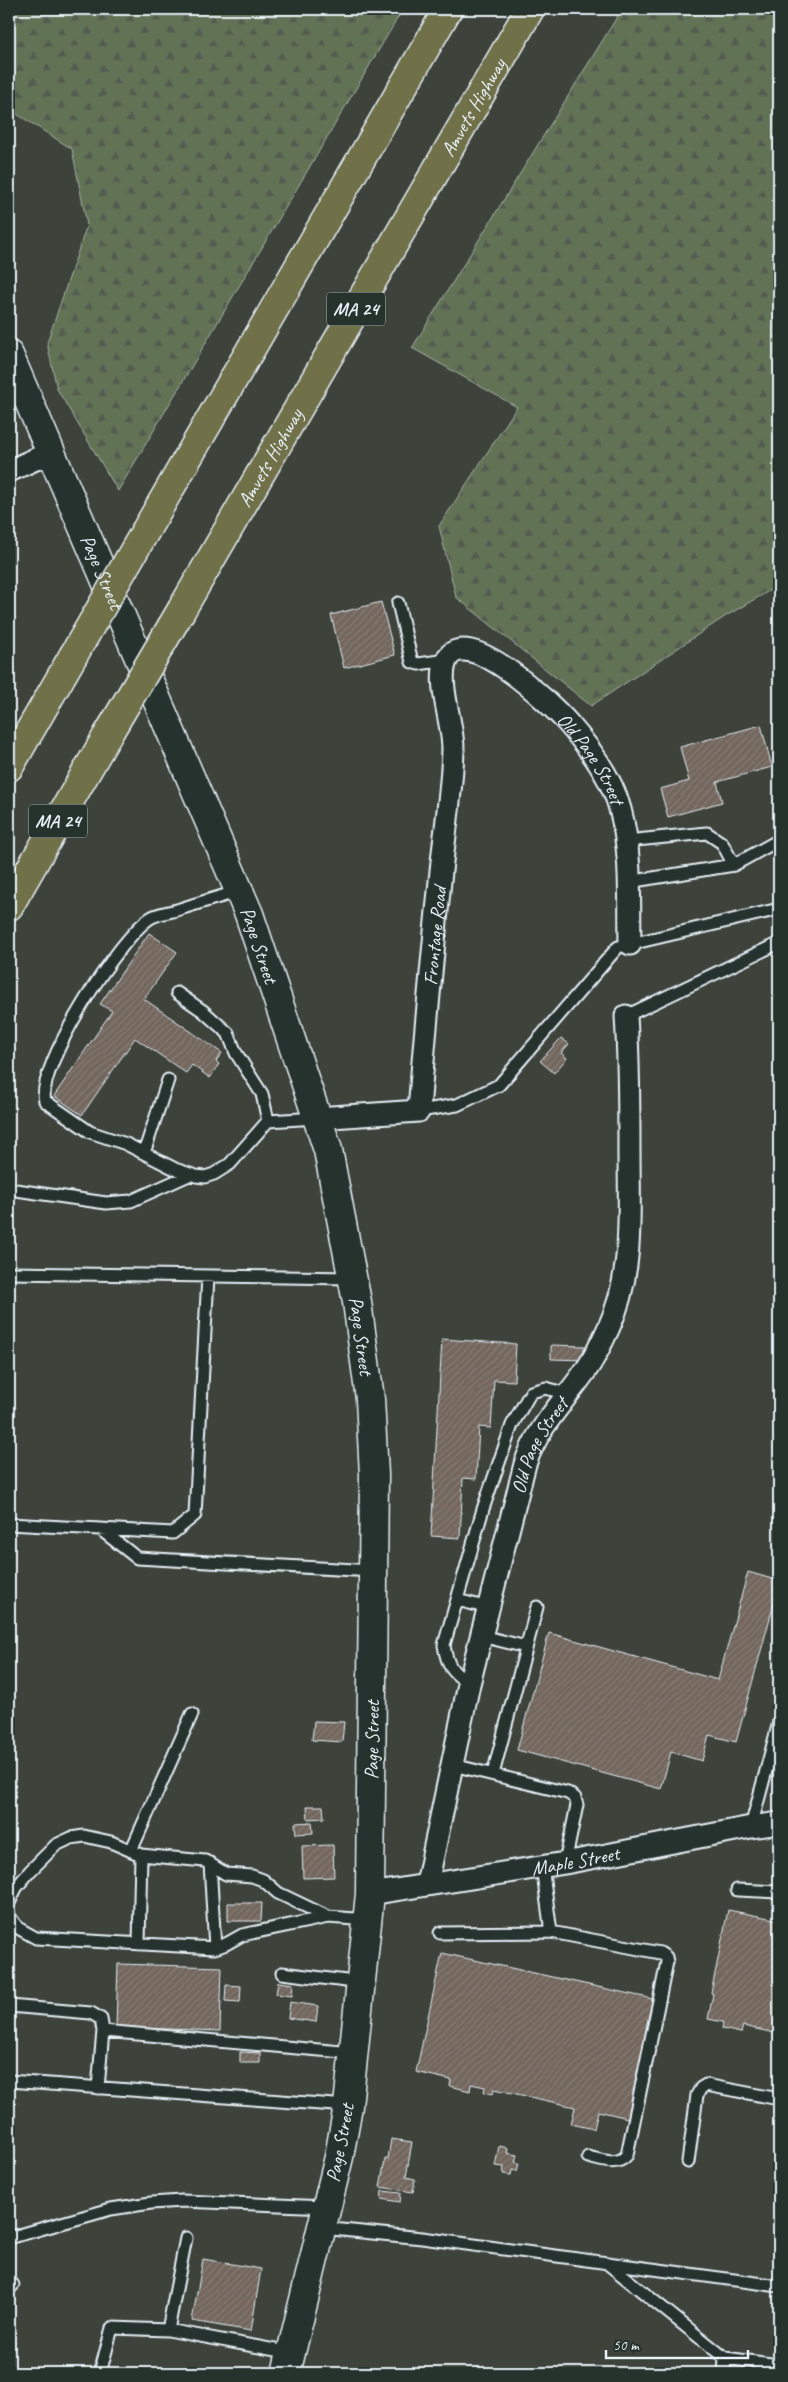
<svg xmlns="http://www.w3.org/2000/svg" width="788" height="2382" font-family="Caveat,sans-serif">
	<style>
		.forest { fill: url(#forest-firs); stroke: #a5b2a6 }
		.building { fill: url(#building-hatch); stroke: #e8f1f8 }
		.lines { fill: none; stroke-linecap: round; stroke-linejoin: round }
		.lane-casing { stroke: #e8f1f8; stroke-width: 15 }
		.street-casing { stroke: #e8f1f8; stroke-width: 25 }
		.secondary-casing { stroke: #e8f1f8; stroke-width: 31 }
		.highway-casing { stroke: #e8f1f8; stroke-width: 31 }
		.lane { stroke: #26332d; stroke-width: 11 }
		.street { stroke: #26332d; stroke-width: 21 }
		.secondary { stroke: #26332d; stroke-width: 28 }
		.highway { stroke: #6f714a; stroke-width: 28 }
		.highway-bridge-casing { stroke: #e8f1f8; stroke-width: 31; stroke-linecap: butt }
		.highway-bridge { stroke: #6f714a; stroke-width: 28 }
		.labels { text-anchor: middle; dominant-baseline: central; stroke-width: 4; stroke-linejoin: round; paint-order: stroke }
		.shield { fill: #26332d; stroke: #aeb8bb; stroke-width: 1 }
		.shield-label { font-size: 19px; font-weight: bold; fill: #e8f1f8 }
		.street-label { font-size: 20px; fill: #e8f1f8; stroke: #26332d }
	</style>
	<defs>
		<pattern id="forest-firs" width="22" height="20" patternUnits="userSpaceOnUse" patternTransform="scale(1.25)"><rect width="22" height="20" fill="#627255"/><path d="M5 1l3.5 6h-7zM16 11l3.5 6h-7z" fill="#535b4f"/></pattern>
		<pattern id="building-hatch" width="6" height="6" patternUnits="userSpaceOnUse" patternTransform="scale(1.25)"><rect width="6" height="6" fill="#72665d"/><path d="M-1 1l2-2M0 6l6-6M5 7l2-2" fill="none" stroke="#867c75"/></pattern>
	</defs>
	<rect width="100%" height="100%" fill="#3d423b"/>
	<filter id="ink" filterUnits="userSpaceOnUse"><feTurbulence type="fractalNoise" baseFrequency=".02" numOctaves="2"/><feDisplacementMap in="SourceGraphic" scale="10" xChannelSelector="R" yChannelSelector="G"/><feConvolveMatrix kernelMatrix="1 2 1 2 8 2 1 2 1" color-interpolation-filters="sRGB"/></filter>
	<g filter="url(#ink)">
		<path class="forest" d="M9,9h394l-285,482 -61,-102 -10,-46 40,-118 -15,-76 -63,-40z
			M622,9h157v576l-53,31 -135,90 -135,-109 -17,-71 78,-119 -105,-59z"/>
		<path class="building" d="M381,602l14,53 -51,13 -13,-53z
			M761,725l11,42 -55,15 5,20 -54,15 -8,-28 29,-8 -9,-34z
			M149,933l28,19 -33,47 78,54 -6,8 3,3 -9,14 -18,-13 -6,8 -51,-35 -53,77 -28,-19 58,-85 -12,-7z
			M561,1038l8,6 -8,9 6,5 -13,15 -14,-12z
			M442,1339l74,5 -2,37 -20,-1 -3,48 -12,-1 -3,52 -13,-1 -3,60 -29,-2z
			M551,1345l33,1v14l-33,-1z
			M748,1572l31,9v4l-43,157 -27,-7 -7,26 -31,-9 -10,37 -144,-39 32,-117 169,47z
			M314,1721l30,1 -2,20 -30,-2z
			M307,1806h16l1,12 -16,1z
			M312,1822l1,11 -17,1 -1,-11z
			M333,1845l1,32 -31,1 -1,-32z
			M228,1903h34l-1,18h-33z
			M728,1910l51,10v114l-36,-8 -2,7 -19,-4 1,-7 -15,-3 5,-25 -2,-1z
			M442,1953l211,46 -25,119 -30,-7 -4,18 -23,-5 4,-17 -81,-18 -1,5 -9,-2 1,-5 -14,-3 -1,7 -20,-5 1,-6 -35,-8z
			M118,1964l104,3 -2,64 -104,-4z
			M278,1982l15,2 -1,12 -16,-2z
			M226,1985l15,1 -1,16 -15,-1z
			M290,2002l28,4 -2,16 -28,-4z
			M240,2052l20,1v10h-20z
			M391,2139l21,3 -6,35 9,2 -2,13 -33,-5 5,-28h3z
			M499,2146l9,2 -1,5 10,2 -2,7 4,1 -2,8 -5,-1 -1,5 -8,-1 1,-7 -9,-1z
			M382,2191l19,2 -1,9 -19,-3z
			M203,2259l58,10 -10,62 -59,-10z"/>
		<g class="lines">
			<defs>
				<path id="lane" d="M398,603l14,59 6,2 29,-4
					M626,841l81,-8 15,10 12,22
					M628,882l106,-17 45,-25
					M240,891c-21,6 -42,12 -63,19 -8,2 -18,3 -25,7 -30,16 -117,151 -107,184l45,31 36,12 49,25 21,7 9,1 9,-3 16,-10 38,-43 49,-3
					M177,993l26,18 25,22 8,20 26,41 6,27
					M626,1016l153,-73
					M419,1111l38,-6 42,-20 119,-138 161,-38
					M144,1153l24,-73
					M9,1189l97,14 25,-2 58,-26
					M9,1273l344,5
					M9,1524l164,9 22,-18 13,-239
					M100,1529l37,29 236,13
					M457,1600l32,8
					M482,1636l44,11
					M469,1684c-17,-12 -22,-18 -25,-39l39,-136 29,-84 19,-33 15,-4 20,6
					M453,1765l115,28 7,5 2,7 -12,58
					M493,1774l44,-167
					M751,1827l28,-105
					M131,1851l61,-137
					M210,1863l5,85
					M542,1866l9,66 109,21 6,4 1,5 -40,193c-10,12 -26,5 -39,2
					M737,1890l42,2
					M9,1903l7,-15 14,-17 26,-26 15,-7 13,-2 27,6 30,13 64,6 21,13 26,2 11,4 15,13 50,24
					M9,1916l9,12 18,10 179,10 11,-4 16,-9 86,-18 40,3
					M440,1933l111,-1
					M139,1944l2,-89
					M282,1973l80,10
					M9,2006l82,7 10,6 2,12 -5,57
					M103,2031l251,22
					M9,2081l339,25
					M688,2162l9,-67 4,-7 5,-3 73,14
					M322,2228l100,10 357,48
					M9,2238l102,-29 40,-6 31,-2 145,6
					M608,2264l117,94 54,7
					M9,2289l4,-4
					M168,2330l18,-92
					M100,2373l12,-45 56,2 123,23
					M724,2373l1,-15"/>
				<g id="street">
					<path d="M9,471l42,-19"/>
					<path id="s1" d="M317,1118l102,-7c6,-80 14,-160 22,-240 4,-41 11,-81 12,-122 0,-26 -16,-66 -7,-88 18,-41 106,44 122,62 21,24 44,55 52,86 12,43 9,91 10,135"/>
					<path id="s2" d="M427,1884l42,-200 56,-220c14,-40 40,-63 63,-97 8,-12 15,-27 21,-40 25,-54 20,-118 20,-175 0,-46 0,-91 -3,-136"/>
					<path id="s3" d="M370,1894l195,-31 186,-36 28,-4"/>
				</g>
				<g id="secondary">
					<path id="s4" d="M9,355l240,559 79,236 29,152 13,97 4,76 -4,419 -22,212 -9,51 -53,216"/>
				</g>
				<g id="highway">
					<path d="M146,530l302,-521"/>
					<path id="s5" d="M182,609l348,-600"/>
					<path d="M9,767l64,-111"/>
					<path d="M9,906l98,-170"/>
				</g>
			</defs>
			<use href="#lane" class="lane-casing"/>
			<use href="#street" class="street-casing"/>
			<use href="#secondary" class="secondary-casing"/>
			<use href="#highway" class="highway-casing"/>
			<use href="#lane" class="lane"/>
			<use href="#street" class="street"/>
			<use href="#secondary" class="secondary"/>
			<use href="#highway" class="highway"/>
			<defs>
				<path id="highway-bridge" d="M73,656l73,-126
					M107,736l75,-127"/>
			</defs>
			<use href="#highway-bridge" class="highway-bridge-casing"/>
			<use href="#highway-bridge" class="highway-bridge"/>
		</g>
	</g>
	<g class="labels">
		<g class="shield">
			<rect x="327" y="292.5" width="58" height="33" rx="4"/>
			<rect x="29" y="804.5" width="58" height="33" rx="4"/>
		</g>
		<g class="shield-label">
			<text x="356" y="309">MA 24</text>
			<text x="58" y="821">MA 24</text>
		</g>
		<g class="street-label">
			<text stroke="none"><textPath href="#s5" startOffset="580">Amvets Highway</textPath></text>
			<text stroke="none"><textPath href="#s5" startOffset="175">Amvets Highway</textPath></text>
			<text stroke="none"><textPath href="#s4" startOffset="236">Page Street</textPath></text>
			<text stroke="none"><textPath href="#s1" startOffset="749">Old Page Street</textPath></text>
			<text stroke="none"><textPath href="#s1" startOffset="278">Frontage Road</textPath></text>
			<text stroke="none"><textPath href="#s4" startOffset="641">Page Street</textPath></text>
			<text stroke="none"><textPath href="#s4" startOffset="1046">Page Street</textPath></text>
			<text stroke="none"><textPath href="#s2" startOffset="454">Old Page Street</textPath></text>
			<text transform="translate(372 1740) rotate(-89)">Page Street</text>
			<text stroke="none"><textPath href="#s3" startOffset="208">Maple Street</textPath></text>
			<text transform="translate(340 2143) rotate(-79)">Page Street</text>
		</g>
	</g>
	<rect width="788" height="2382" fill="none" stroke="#26332d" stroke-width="30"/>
	<rect x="15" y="15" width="758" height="2352" fill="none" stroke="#e8f1f8" stroke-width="2" filter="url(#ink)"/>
	<path d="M606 2350v8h142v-8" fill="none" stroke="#e8f1f8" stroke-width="2.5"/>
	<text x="613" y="2350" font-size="15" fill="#e8f1f8" stroke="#26332d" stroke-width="4" paint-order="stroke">50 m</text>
</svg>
